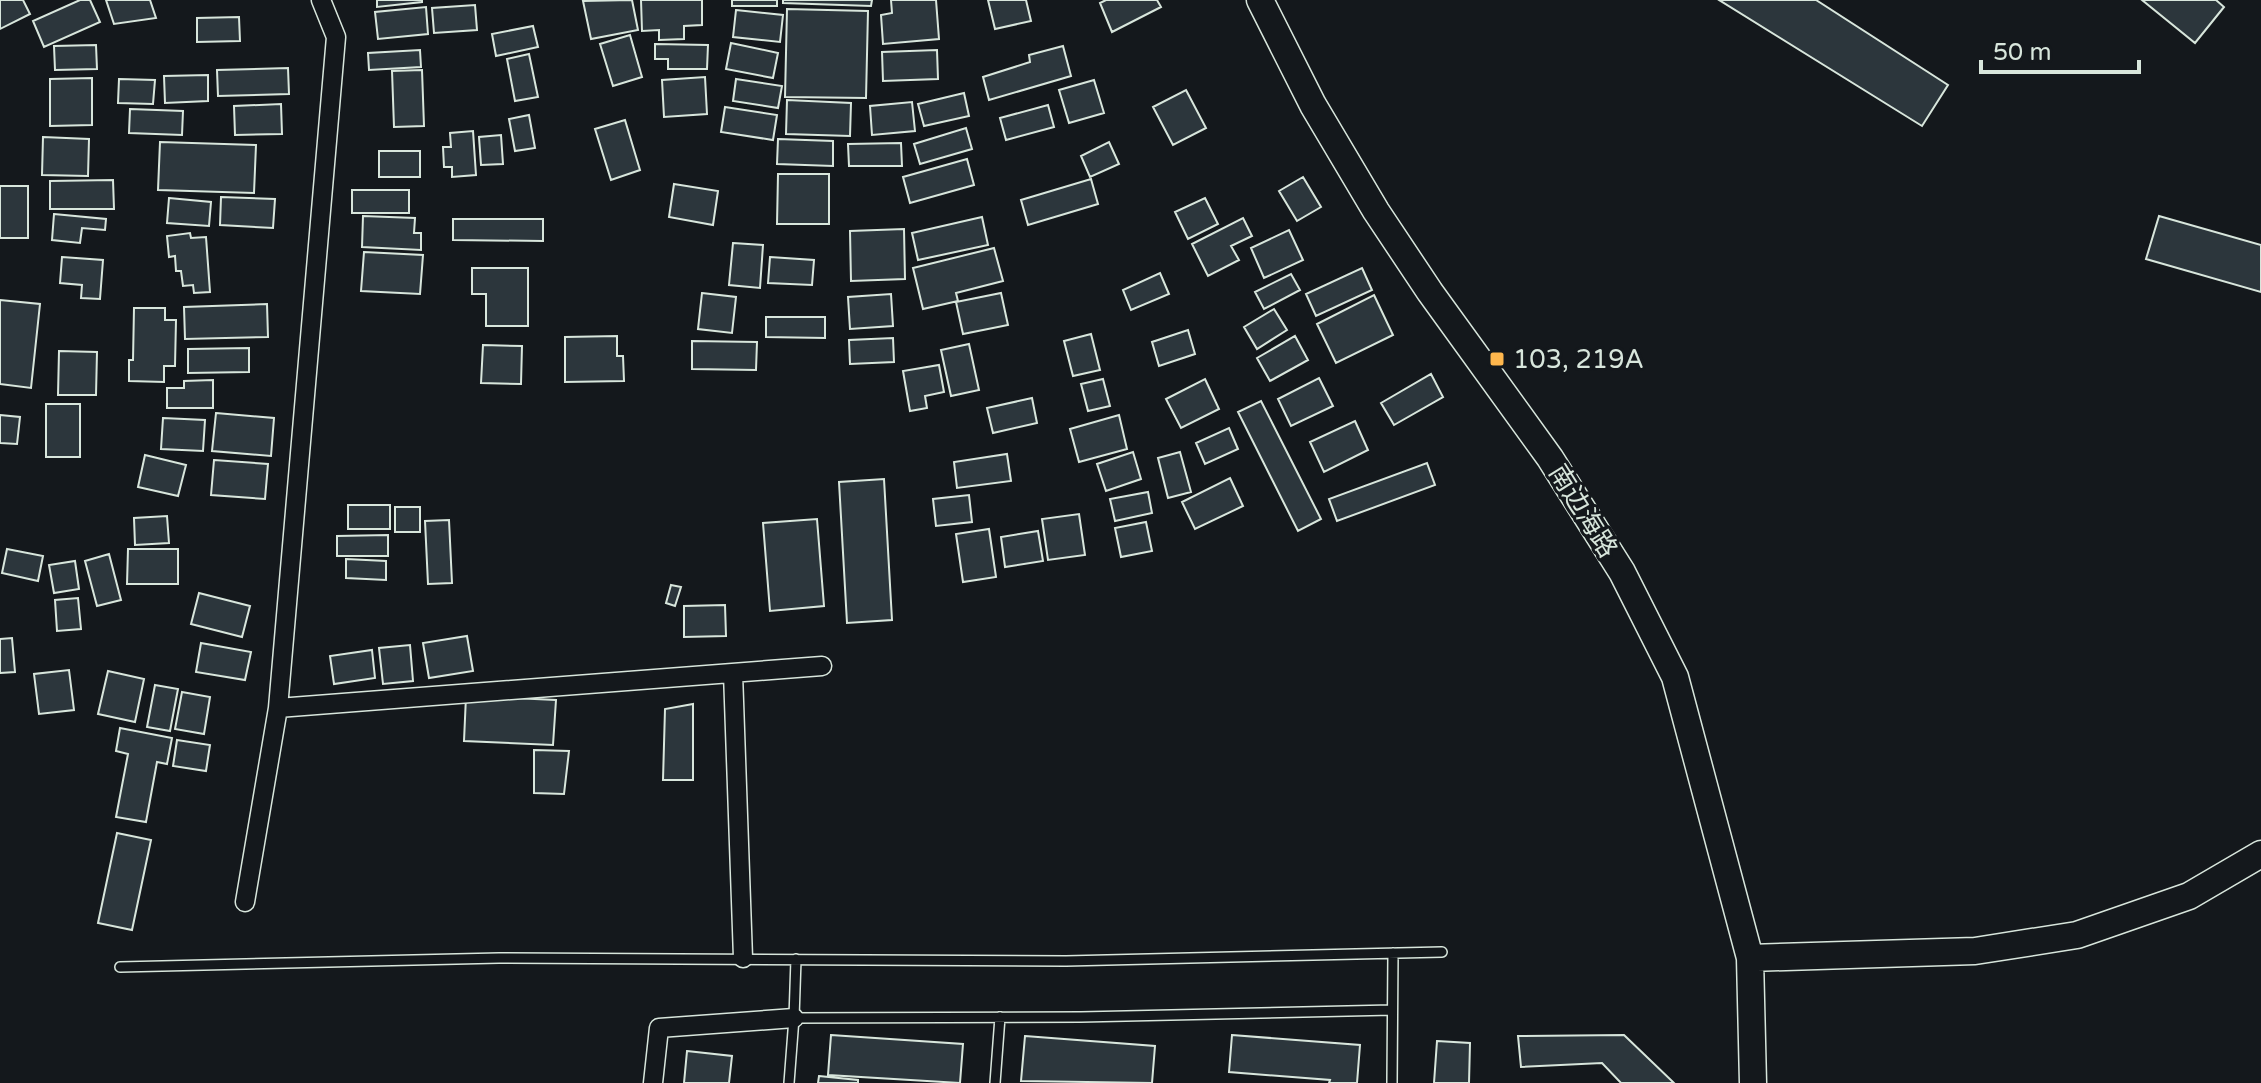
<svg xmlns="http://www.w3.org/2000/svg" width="2261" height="1083" font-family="'Varela Round','Noto Sans SC',sans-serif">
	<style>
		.building { fill: #2c363c; stroke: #d8e6dc; stroke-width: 2 }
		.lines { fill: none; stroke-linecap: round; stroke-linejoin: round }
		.lane-casing { stroke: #d8e6dc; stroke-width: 12 }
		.street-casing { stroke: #d8e6dc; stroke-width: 21 }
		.secondary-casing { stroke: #d8e6dc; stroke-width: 29 }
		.lane { stroke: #14181c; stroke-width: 9 }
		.street { stroke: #14181c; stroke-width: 18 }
		.secondary { stroke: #14181c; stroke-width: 26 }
		.poi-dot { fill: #ffb74d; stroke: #14181c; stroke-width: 3 }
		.labels { text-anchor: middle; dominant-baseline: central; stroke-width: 6; stroke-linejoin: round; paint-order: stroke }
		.poi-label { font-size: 26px; fill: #d8e6dc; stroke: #14181c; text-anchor: start }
		.street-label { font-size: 26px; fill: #d8e6dc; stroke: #14181c }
	</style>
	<rect width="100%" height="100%" fill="#14181c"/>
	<path class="building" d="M0,0h23l7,14 -30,15z
		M80,0h10l10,22 -56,25 -11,-26z
		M106,0h44l6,18 -42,6z
		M377,0h45v2l-45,5z
		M632,0l6,30 -47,9 -8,-38z
		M641,0h61v25l-18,1v13l-25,1v-10l-17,1z
		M732,0h45v6h-45z
		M783,0h89l-1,6 -88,-3z
		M891,0h45l3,39 -56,5 -2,-29 11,-2z
		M988,0h38l5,21 -36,8z
		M1106,0h51l4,7 -49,25 -12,-29z
		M1719,0h97l132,85 -26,41z
		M2142,0h74l8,7 -29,36z
		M475,5l2,25 -43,3 -2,-25z
		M426,7l2,27 -50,5 -3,-27z
		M787,9l81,2 -2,87 -81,-1z
		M736,10l47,5 -3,27 -47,-5z
		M239,17l1,24 -43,1v-24z
		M533,26l5,21 -42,9 -4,-22z
		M630,35l12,42 -29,9 -13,-42z
		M731,43l47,10 -5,25 -47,-9z
		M655,44l53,1 -1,24h-39v-10h-13z
		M96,45l1,24 -42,1 -1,-24z
		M1063,46l8,30 -82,24 -6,-23 47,-15 -1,-7z
		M420,50l1,17 -52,3 -1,-17z
		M937,50l1,29 -55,2 -1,-29z
		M529,54l9,43 -23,4 -8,-42z
		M288,68l1,26 -71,2 -1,-26z
		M422,70l2,56 -30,1 -2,-56z
		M208,75v26l-43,2 -1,-27z
		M705,77l2,37 -43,3 -2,-37z
		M92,78v47l-42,1v-47z
		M119,79l36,1 -2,24 -35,-1z
		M736,79l46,7 -4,22 -45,-7z
		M1094,80l10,33 -35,10 -10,-33z
		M1186,90l20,38 -33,17 -20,-38z
		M964,93l5,23 -45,10 -6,-22z
		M787,100l64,3 -1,33 -64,-2z
		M912,102l3,29 -43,4 -2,-29z
		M281,104l1,30 -47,1 -1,-29z
		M1048,105l6,22 -48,13 -6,-22z
		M725,107l52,8 -4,25 -52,-8z
		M130,109l53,2 -1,24 -53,-2z
		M529,115l6,33 -20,3 -6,-32z
		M625,120l15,50 -29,10 -16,-51z
		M966,128l6,21 -52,15 -6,-20z
		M473,131l3,44 -24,2v-10h-8l-1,-20h8l-1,-14z
		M501,135l2,29 -22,1 -2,-28z
		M43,137l46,2 -1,37 -46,-1z
		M778,139l55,2v25l-56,-2z
		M160,142l96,3 -2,48 -96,-3z
		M1109,142l10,22 -29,13 -9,-21z
		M901,143l1,23h-53l-1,-22z
		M379,151h41v26h-41z
		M967,159l7,26 -64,18 -7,-26z
		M778,174h51v50h-52z
		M1303,177l18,30 -24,14 -18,-30z
		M1091,179l7,25 -70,21 -7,-25z
		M113,180l1,29h-64v-28z
		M674,184l44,7 -5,34 -44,-8z
		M0,186h28v52h-28z
		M352,190h57v23h-57z
		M221,197l54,2 -2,29 -53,-3z
		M169,198l42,4 -2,24 -42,-3z
		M1205,198l13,26 -30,15 -13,-27z
		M54,214l52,5 -1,11 -23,-2 -2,15 -28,-3z
		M363,216l52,2 -1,15h7v17l-59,-3z
		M2159,216l102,29v47l-115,-33z
		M982,217l6,28 -70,15 -6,-27z
		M1243,218l9,18 -21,10 8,14 -31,16 -16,-32z
		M453,219h90v22l-90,-1z
		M904,229l1,50 -54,2 -1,-50z
		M1289,230l14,30 -39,18 -13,-30z
		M190,233l1,5 15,-1 4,55 -16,1 -1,-8 -10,1 -2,-15h-5l-1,-15 -6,1 -2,-21z
		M733,243l30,2 -3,43 -31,-3z
		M994,248l9,33 -47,12 2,8 -35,8 -10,-41z
		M364,252l59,3 -3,39 -59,-3z
		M62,257l41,3 -3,39 -19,-1 1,-13 -22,-2z
		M770,257l44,3 -2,25 -44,-2z
		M472,268h56v58h-42v-32h-14z
		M1362,268l10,22 -56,26 -10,-22z
		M1160,273l9,21 -38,16 -8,-20z
		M1291,274l9,16 -36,19 -9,-17z
		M702,293l34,4 -4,36 -34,-4z
		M1001,293l7,32 -45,9 -7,-32z
		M891,294l2,32 -43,3 -2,-32z
		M1374,295l19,40 -57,28 -19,-39z
		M0,300l40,4 -9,84 -31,-4z
		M267,304l1,33 -83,2 -1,-32z
		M134,308h31v12h11l-1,46h-11v16l-35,-1v-21h4z
		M1274,309l13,21 -30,19 -13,-22z
		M766,317h59v21l-59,-1z
		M1188,330l7,24 -36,12 -7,-24z
		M1091,334l9,36 -27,6 -9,-35z
		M617,336v20h6l1,25 -59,1v-45z
		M1295,336l13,24 -38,21 -13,-23z
		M893,338l1,24 -44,2 -1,-24z
		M692,341l65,1 -1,28 -64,-1z
		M969,344l10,46 -28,6 -10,-46z
		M483,345l39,1 -1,38 -40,-1z
		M249,348v24l-61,1v-24z
		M59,351l38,1 -1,43h-38z
		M939,365l5,27 -19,4 2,12 -17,3 -7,-40z
		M1431,374l12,23 -49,28 -13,-22z
		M1319,378l14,28 -42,20 -13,-27z
		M1103,379l7,27 -22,5 -7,-27z
		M1205,379l14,30 -38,19 -15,-29z
		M213,380v28h-46v-20h17v-7z
		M1032,398l5,25 -44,10 -6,-25z
		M1261,401l60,118 -23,12 -60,-119z
		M46,404h34v53h-34z
		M216,413l58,5 -3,38 -59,-5z
		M0,415l20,2 -3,27 -17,-1z
		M1119,415l8,34 -48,13 -9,-33z
		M163,418l42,2 -2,31 -42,-2z
		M1355,421l13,29 -44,22 -14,-30z
		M1229,428l9,21 -33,15 -9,-21z
		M1133,452l8,27 -35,12 -9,-27z
		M1180,452l11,40 -23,6 -10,-40z
		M1007,454l4,27 -54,7 -3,-26z
		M145,455l41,10 -8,31 -40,-9z
		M214,460l54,4 -3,35 -54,-4z
		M1427,463l8,22 -98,36 -8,-22z
		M1230,478l13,28 -48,23 -13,-27z
		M884,479l8,141 -45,3 -8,-141z
		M1148,492l4,21 -37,8 -5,-22z
		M969,495l3,27 -36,4 -3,-27z
		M348,505h42v24h-42z
		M395,507h25v25h-25z
		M1079,514l6,41 -37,5 -6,-41z
		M167,516l2,27 -34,2 -1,-27z
		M817,519l7,87 -54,5 -7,-88z
		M449,520l3,63 -24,1 -3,-63z
		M1146,522l6,29 -31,6 -6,-29z
		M989,529l7,48 -33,5 -7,-48z
		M1038,531l5,30 -38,6 -4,-30z
		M388,535v21h-51v-20z
		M7,549l36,7 -5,25 -36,-8z
		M128,549h50v35h-51z
		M109,554l12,46 -24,6 -12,-45z
		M346,559l40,2v19l-40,-2z
		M75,561l4,28 -25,4 -5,-28z
		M671,585l10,2 -6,19 -9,-3z
		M199,593l51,13 -8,31 -51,-13z
		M78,598l3,31 -24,2 -2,-31z
		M725,605l1,31 -42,1v-31z
		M467,636l6,35 -44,7 -6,-35z
		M12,638l3,34 -15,1v-34z
		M201,643l50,9 -6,28 -49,-8z
		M410,645l3,36 -30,3 -4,-36z
		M372,650l3,28 -41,6 -4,-28z
		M69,670l5,40 -35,4 -5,-40z
		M108,671l36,8 -9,43 -37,-8z
		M155,685l23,4 -8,42 -23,-4z
		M182,692l28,5 -6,37 -29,-5z
		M466,696l90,4 -3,45 -89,-4z
		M693,704v76h-30l2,-71z
		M120,728l52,10 -5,26 -10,-2 -11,60 -30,-5 12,-63 -12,-3z
		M177,740l33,5 -4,26 -33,-5z
		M534,750l35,1 -5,43 -30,-1z
		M117,833l34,7 -19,90 -34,-7z
		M831,1035l132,9 -3,39 -132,-8z
		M1232,1035l128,10 -3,38h-28l1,-3 -101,-8z
		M1624,1035l50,48h-53l-19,-20 -81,4 -3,-31z
		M1025,1036l130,10 -3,37 -131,-2z
		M1437,1041l33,2 -1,40h-35z
		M687,1051l45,5 -3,27h-45z
		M819,1076l39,4v3h-40z"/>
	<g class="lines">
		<defs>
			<path id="lane" d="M796,959l-2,59 287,-1 311,-7
				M120,967l379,-9 567,3 376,-9
				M789,1083l5,-65
				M995,1083l5,-66
				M1392,1083l1,-130"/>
			<path id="street" d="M733,673l10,285
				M278,708l544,-42
				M245,902l33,-194 58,-671 -15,-37
				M653,1083l6,-55 135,-10"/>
			<path id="secondary" d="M1260,0l53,105 63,106 54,81 120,166 72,114 53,105 75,281 3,125
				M1750,958l225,-7 102,-16 112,-39 72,-42"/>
		</defs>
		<use href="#lane" class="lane-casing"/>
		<use href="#street" class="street-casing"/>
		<use href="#secondary" class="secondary-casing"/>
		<use href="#lane" class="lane"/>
		<use href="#street" class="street"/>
		<use href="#secondary" class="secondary"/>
	</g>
	<rect class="poi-dot" x="1489" y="351" width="16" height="16" rx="4"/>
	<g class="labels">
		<g class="poi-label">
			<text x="1513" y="359">103, 219A</text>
		</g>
		<g class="street-label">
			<text transform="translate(1583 511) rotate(58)">南边海路</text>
		</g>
	</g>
	<path d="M1981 60v12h158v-12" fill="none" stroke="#d8e6dc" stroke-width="4"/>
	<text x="1993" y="60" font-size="24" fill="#d8e6dc" stroke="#14181c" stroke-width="6" paint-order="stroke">50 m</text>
</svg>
